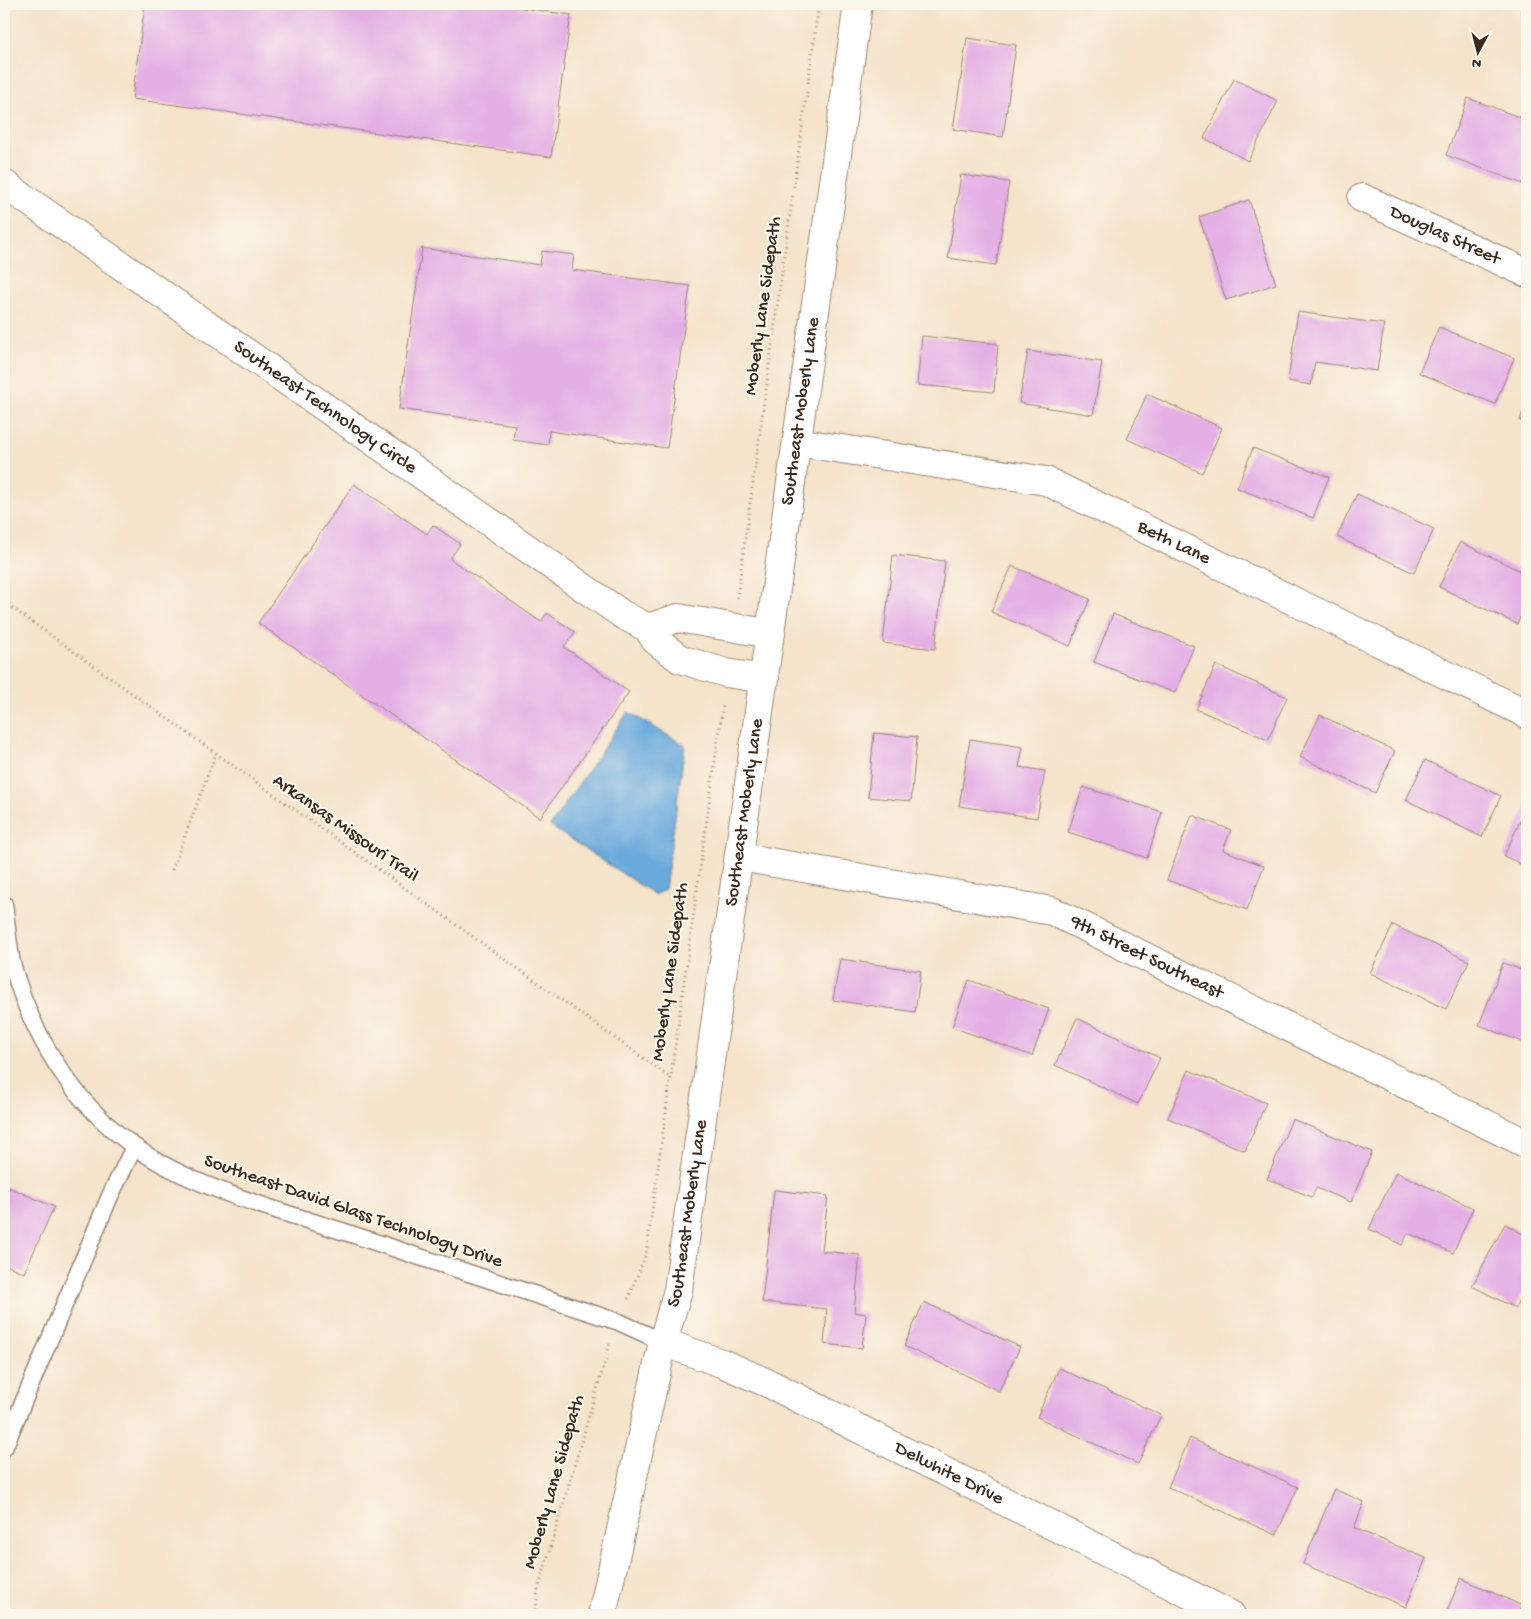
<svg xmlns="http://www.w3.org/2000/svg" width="1531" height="1619" font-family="'Gochi Hand',sans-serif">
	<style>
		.water { fill: #69a9dc; stroke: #526a7d }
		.building { fill: #e4afe5 }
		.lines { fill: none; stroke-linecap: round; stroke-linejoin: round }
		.lane-casing { stroke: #988674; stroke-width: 19 }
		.street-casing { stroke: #988674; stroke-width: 30 }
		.secondary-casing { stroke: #988674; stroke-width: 30 }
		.path { stroke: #988674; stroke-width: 3; stroke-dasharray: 1 4; stroke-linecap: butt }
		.lane { stroke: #fff; stroke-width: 16 }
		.street { stroke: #fff; stroke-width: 28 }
		.secondary { stroke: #fff; stroke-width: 28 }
		.labels { text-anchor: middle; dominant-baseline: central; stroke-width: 4.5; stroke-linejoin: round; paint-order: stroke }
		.street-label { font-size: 19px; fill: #3b2a1e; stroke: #fbf7ec }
	</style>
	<rect width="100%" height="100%" fill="#fbf7ec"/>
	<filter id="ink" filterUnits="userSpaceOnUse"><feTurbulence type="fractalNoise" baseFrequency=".02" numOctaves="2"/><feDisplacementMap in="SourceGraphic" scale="10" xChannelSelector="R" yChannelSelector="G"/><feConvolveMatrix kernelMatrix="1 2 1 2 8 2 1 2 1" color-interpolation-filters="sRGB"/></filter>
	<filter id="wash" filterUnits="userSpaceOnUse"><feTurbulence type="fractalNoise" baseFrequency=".0096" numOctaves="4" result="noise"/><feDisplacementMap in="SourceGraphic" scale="20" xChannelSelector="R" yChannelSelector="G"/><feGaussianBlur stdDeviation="1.12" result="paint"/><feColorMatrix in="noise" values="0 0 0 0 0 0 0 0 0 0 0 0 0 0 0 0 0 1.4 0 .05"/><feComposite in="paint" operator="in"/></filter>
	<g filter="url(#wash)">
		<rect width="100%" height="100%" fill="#f5e3ca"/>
		<path class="water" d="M628,712l57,33 -20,144 -10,6 -105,-69z"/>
		<g id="blocks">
			<path class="building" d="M145,4h349l77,11 -20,142 -419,-58z
				M967,38l49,7 -13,92 -50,-8z
				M1234,79l44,22 -30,60 -44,-23z
				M1468,98l59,22 -1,65 -80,-30z
				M961,175l48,7 -13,83 -48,-7z
				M1249,200l27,84 -50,16 -27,-83z
				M422,248l118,17 2,-14 32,4 -2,15 118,16 -23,162 -118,-17 -1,14 -35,-5 2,-15 -116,-16z
				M1298,312l86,12 -7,47 -62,-9 -4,23 -23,-4z
				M1439,327l75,31 -19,46 -76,-31z
				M922,336l76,8 -4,48 -77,-7z
				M1028,351l74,11 -9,53 -74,-12z
				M1147,394l75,34 -20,45 -75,-34z
				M1527,401v22l-7,-3z
				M1253,448l76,29 -16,41 -76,-30z
				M354,484l73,50 6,-9 27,19 -10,15 91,63 6,-9 28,19 -11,15 65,45 -89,126 -282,-195z
				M1357,494l77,35 -20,44 -77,-36z
				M1460,542l67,32v29l-10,21 -78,-37z
				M893,555l52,6 -10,88 -52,-6z
				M1012,566l78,33 -20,47 -79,-34z
				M1113,614l81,32 -19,47 -81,-31z
				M1216,665l71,32 -19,43 -72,-31z
				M1320,715l75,36 -20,42 -75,-36z
				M874,733l43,4 -6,64 -43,-4z
				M970,739l53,8 -4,20 26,4 -8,47 -78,-12z
				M1425,760l76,36 -19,41 -76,-37z
				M1083,787l79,25 -15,46 -79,-26z
				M1527,806v61l-23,-11z
				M1192,815l39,15 -8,20 41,16 -17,44 -80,-30z
				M1393,925l76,36 -23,48 -76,-36z
				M840,959l81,12 -6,41 -82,-12z
				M1503,963l24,9v72l-48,-19z
				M969,980l80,29 -17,47 -80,-29z
				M1077,1018l83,40 -22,46 -83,-39z
				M1189,1070l77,33 -21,48 -77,-33z
				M1292,1119l80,33 -21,50 -35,-14 -4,9 -45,-18z
				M1396,1172l77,36 -20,45 -45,-20 -6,12 -33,-16z
				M4,1185l50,22 -30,66 -20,-9z
				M774,1190l54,6 -6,55 38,4 -6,57 12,2 -4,34 -38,-4 3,-35 -65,-7z
				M1505,1224l22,12v60l-5,-3 -7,15 -43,-22z
				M924,1302l96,45 -21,44 -95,-45z
				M1059,1368l102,47 -23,49 -101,-47z
				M1190,1438l108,49 -22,48 -108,-48z
				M1334,1489l30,13 -10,26 72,30 -20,49 -103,-43z
				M1461,1578l66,30v7h-82z"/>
		</g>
	</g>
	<g filter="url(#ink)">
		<use href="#blocks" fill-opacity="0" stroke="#988674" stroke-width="1"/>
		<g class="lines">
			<defs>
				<path id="lane" d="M4,904c3,20 4,43 9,63 20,71 61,137 122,180 57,41 149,65 216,87 89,30 178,59 268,88l44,20
					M4,1448l106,-252 24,-49"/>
				<g id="street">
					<path id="s1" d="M4,184l619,431 25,13 7,12 25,19 46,14 39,6"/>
					<path id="s2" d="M1362,198l165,75"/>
					<path id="s3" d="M797,442l249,39 481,233"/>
					<path d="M648,628l30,-10 93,16"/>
					<path id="s4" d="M740,857l312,54 475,233"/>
					<path id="s5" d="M663,1342l61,22 48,21 459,230"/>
				</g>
				<g id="secondary">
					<path id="s6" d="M602,1615l61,-273 15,-52 180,-1286"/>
				</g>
			</defs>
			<use href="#lane" class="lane-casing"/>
			<use href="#street" class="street-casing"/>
			<use href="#secondary" class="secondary-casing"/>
			<path class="path" d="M737,598l82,-594
				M4,602l667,476
				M172,870l44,-116
				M628,1299l18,-45 77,-550
				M535,1615l3,-25 72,-246"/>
			<use href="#lane" class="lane"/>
			<use href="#street" class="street"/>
			<use href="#secondary" class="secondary"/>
		</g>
	</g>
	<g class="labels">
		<g class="street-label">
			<text stroke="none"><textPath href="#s2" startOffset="91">Douglas Street</textPath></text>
			<text transform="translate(764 306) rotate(-82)">Moberly Lane Sidepath</text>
			<text stroke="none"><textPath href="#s1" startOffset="391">Southeast Technology Circle</textPath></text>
			<text stroke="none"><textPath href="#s6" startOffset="1221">Southeast Moberly Lane</textPath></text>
			<text stroke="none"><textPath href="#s3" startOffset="394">Beth Lane</textPath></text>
			<text stroke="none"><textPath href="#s6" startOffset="816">Southeast Moberly Lane</textPath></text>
			<text transform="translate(345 829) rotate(35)">Arkansas Missouri Trail</text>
			<text stroke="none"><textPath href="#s4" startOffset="422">9th Street Southeast</textPath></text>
			<text transform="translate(671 972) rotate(-82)">Moberly Lane Sidepath</text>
			<text transform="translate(353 1212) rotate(19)">Southeast David Glass Technology Drive</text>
			<text stroke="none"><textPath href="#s6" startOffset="411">Southeast Moberly Lane</textPath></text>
			<text stroke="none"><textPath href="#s5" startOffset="315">Delwhite Drive</textPath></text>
			<text transform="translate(555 1482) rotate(-74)">Moberly Lane Sidepath</text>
		</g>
	</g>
	<rect width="1531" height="1619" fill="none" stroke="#fbf7ec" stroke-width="20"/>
	<g transform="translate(1478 52) rotate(187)" stroke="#fbf7ec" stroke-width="4" paint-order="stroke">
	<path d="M0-4L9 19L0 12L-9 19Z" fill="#3b2a1e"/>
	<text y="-8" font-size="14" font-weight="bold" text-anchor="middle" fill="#3b2a1e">N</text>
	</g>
</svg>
